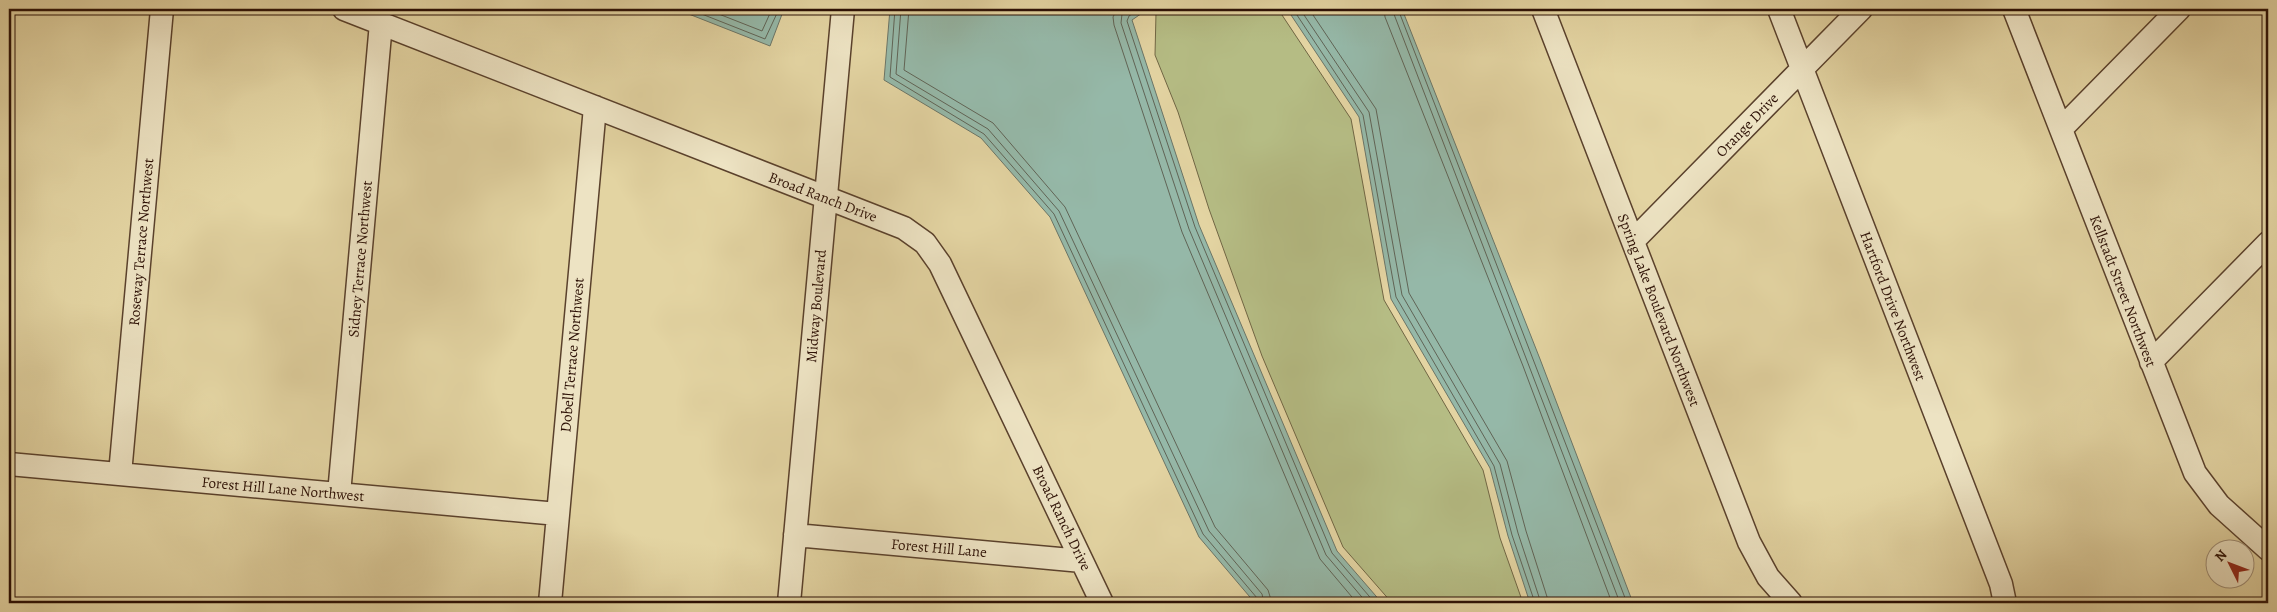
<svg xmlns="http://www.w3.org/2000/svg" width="2277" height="612" font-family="Alegreya,serif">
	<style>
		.green { fill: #b5bc84; stroke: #706644 }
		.water { fill: #95b8a8; stroke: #6b7567 }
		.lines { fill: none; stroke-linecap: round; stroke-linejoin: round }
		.shore { stroke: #606456; stroke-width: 1 }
		.minor-casing { stroke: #5a412c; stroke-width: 25 }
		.minor { stroke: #ede3c3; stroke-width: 22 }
		.labels { text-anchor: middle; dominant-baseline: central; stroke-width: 4; stroke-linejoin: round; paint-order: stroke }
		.street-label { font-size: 15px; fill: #2c1005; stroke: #ede3c3 }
	</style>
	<rect width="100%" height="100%" fill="#e3d4a2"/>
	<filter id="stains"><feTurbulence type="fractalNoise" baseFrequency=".004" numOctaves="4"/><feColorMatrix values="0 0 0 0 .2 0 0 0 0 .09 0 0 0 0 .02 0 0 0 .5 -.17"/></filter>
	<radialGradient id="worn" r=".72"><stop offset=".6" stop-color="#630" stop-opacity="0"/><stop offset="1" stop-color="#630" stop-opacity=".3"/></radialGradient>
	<path class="green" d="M1163,9h115l73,110 33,181 99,170 17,68 23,65h-131l-49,-56 -81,-191 -53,-147 -31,-97 -23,-57 1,-42z"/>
	<path class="water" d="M676,9h108l-14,37z
		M890,9h258l-16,11 67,205 138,326 45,52h-127l-56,-66 -149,-320 -69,-79 -97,-58z
		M1287,9h115l138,350 93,244h-103l-22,-67 -18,-68 -99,-169 -32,-182z"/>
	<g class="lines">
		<path class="shore" d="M689,9l76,30 14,-30
			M706,9l56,22 10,-22
			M895,9l-5,68 94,57 70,80 149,320 54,64 1,5
			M901,9l-5,65 92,55 71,82 150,320 53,63 2,9
			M909,9l-5,61 89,53 72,84 150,320 53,63 4,13
			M1117,9l-4,8 1,8 68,207 138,327 37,44
			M1127,9l-5,5 -1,9 68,206 137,326 41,48
			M1139,9l-10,7 -2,5 68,206 137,326 43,50
			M1293,9l70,106 33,182 98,169 18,69 23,68
			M1300,9l69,103 33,183 98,169 18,69 23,70
			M1309,9l67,100 33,184 98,168 19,70 23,72
			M1384,9l1,8 138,349 89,237
			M1392,9l228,594
			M1398,9l229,594"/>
		<defs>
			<path id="minor" d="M344,9l560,219 21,15 15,21 162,339
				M1543,9l206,533 19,35 23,26
				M1779,9l222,575 4,19
				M2014,9l181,464 24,32 49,44
				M2061,129l118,-120
				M1633,241l228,-232
				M2151,362l117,-119
				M9,464l549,50
				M120,474l42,-465
				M339,494l42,-471
				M795,535l287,26
				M550,603l45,-496
				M789,603l54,-594"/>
		</defs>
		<use href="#minor" class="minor-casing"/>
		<use href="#minor" class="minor"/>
	</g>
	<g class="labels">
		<g class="street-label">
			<text transform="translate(1747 125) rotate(-46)">Orange Drive</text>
			<text transform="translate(823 197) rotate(21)">Broad Ranch Drive</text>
			<text transform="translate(141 242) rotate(-85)">Roseway Terrace Northwest</text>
			<text transform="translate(360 259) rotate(-85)">Sidney Terrace Northwest</text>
			<text transform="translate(2123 291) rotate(69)">Kellstadt Street Northwest</text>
			<text transform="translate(816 306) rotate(-85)">Midway Boulevard</text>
			<text transform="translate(1893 306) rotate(69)">Hartford Drive Northwest</text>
			<text transform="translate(1659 310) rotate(69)">Spring Lake Boulevard Northwest</text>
			<text transform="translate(572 355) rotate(-85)">Dobell Terrace Northwest</text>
			<text transform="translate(283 489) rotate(5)">Forest Hill Lane Northwest</text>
			<text transform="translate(1062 518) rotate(64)">Broad Ranch Drive</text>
			<text transform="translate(939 548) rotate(5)">Forest Hill Lane</text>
		</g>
	</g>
	<rect width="2277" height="612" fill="none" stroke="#e3d4a2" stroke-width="30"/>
	<rect x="10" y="10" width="2257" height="592" fill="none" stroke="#2c1005" stroke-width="2.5"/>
	<rect x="15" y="15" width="2247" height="582" fill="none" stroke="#2c1005"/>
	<g transform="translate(2230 564) rotate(312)"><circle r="24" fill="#ede3c3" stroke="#a08f77"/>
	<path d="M0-4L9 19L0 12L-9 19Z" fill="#8f2418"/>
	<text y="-8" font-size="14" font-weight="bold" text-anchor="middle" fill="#2c1005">N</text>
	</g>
	<rect width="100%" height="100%" filter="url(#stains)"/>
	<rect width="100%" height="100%" fill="url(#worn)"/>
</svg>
